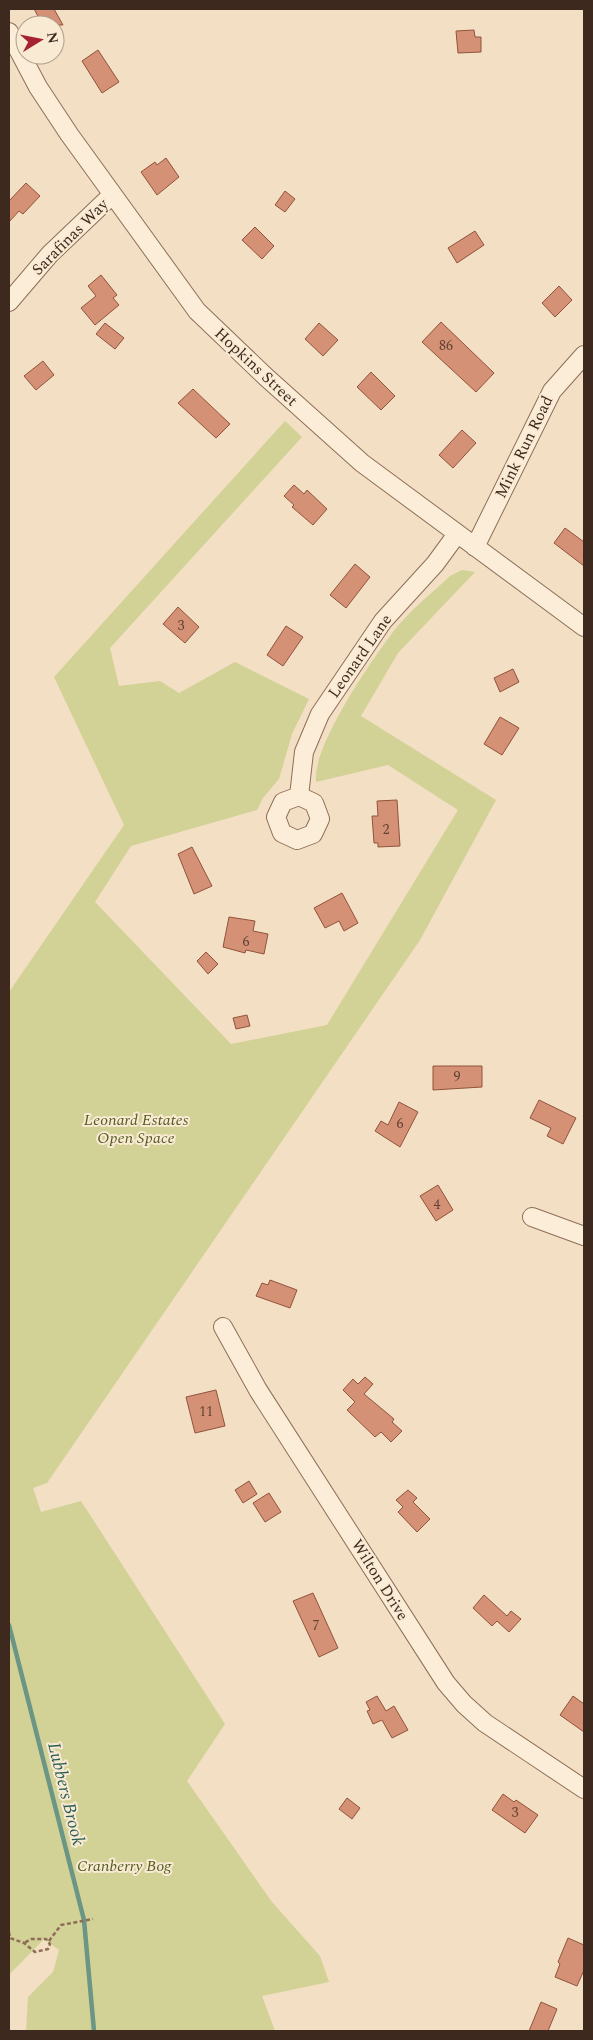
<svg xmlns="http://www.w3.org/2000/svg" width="593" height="2040" font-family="Spectral,serif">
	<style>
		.green { fill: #d2d196 }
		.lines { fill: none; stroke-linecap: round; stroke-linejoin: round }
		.stream { stroke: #6b9585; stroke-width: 4.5 }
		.building { fill: #d49176; stroke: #91533b }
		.minor-casing { stroke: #8f6e58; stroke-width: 20 }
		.path { stroke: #8f6e58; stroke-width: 2.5; stroke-dasharray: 4 2.5; stroke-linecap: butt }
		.minor { stroke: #fcedd8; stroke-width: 18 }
		.labels { text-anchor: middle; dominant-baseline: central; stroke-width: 4; stroke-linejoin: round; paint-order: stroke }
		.number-label { font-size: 14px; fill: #634333 }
		.street-label { font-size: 16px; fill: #3d291d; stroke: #f9ead4 }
		.park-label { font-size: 16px; font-style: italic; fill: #545c22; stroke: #f9ead4 }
		.water-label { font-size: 18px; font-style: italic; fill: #2b5f55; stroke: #f9ead4 }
	</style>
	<rect width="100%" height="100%" fill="#f2dfc4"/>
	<path class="green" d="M285,421l17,16 -192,211 9,38 41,-5 19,12 56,-31 74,37 -17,35 -13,45 -16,19 -6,12 -126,36 -36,56 136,142 96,-19 131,-215 -70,-45 -72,17c-4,-35 55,-121 77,-150 16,-21 38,-38 57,-56l12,-6 13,2 -77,81 -37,63 135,84 -76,140 -373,543 -14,5 8,24 40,-11 144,223 -38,57 85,121 48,54 9,26 -67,14 13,35h-249l2,-34 25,-25 6,-22 -15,-11 -35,36v-983l115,-167 -70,-148z"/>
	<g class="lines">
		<path class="stream" d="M9,1625l75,295 10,111"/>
	</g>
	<path class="building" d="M34,9h20l9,16h-20z
		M474,30l1,7h6v15l-23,1 -2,-22z
		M98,50l21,32 -17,11 -20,-32z
		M166,158l13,19 -22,18 -16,-23 14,-10 2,3z
		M26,183l14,13 -17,18 -4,-3 -10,11v-21z
		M285,191l10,8 -10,13 -10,-7z
		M255,227l19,19 -12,13 -20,-19z
		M475,231l9,14 -27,18 -9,-15z
		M101,275l16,20 -4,3 6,7 -24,20 -14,-17 15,-12 -8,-10z
		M559,286l13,14 -17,17 -13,-14z
		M441,322l53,51 -18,19 -54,-50z
		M105,323l19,15 -9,11 -19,-15z
		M319,323l19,17 -15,16 -18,-17z
		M43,361l11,14 -18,15 -12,-14z
		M371,372l24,24 -14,14 -24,-23z
		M193,389l37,35 -14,14 -38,-35z
		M462,430l14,13 -23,25 -14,-13z
		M294,485l10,9 3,-4 20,19 -14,16 -21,-18 2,-2 -10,-9z
		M565,528l19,14v24l-30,-23z
		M355,564l15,13 -24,31 -16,-13z
		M178,607l21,20 -14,16 -22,-19z
		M286,626l17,11 -20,29 -16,-11z
		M513,669l6,13 -19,10 -6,-14z
		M500,717l19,11 -17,27 -18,-11z
		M397,800l3,46 -22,1v-4h-4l-2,-27h6l-1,-15z
		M192,847l20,39 -18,8 -16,-40z
		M342,893l16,30 -14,8 -5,-10 -14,7 -11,-20z
		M229,917l26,4 -2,10 15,3 -4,20 -18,-4 -1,3 -22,-6z
		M206,952l12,12 -10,10 -11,-13z
		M247,1015l3,11 -14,3 -3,-11z
		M433,1066h49v21l-49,3z
		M539,1100l37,18 -13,26 -16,-8 4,-8 -21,-10z
		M399,1102l19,10 -18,35 -25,-16 6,-10 7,4z
		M438,1185l15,25 -17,11 -16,-25z
		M270,1280l27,10 -7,18 -34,-12 6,-13 6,2z
		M365,1377l8,7 -9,10 30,25 -2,3 10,9 -11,11 -10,-10 -6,5 -28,-27 8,-8 -12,-12 10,-11 5,5z
		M216,1390l9,36 -30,7 -9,-36z
		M249,1481l8,13 -14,9 -8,-13z
		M408,1490l9,8 -4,4 17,17 -13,13 -19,-20 5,-5 -7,-7z
		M269,1493l12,19 -16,10 -12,-19z
		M313,1593l25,55 -19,9 -26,-56z
		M484,1595l23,21 4,-5 10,8 -12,13 -12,-11 -5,5 -19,-18z
		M377,1696l9,15 8,-5 14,24 -16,8 -10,-18 -9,4 -6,-13 3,-1 -4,-8z
		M573,1696l11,8v28l-24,-17z
		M503,1794l11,8 2,-2 22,15 -13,18 -33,-23z
		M347,1798l13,10 -8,11 -13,-10z
		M568,1938l16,7v25l-7,16 -22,-9 5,-13 -2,-2z
		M541,2002l16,7 -9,22h-19z"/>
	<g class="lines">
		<defs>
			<path id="minor" d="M9,32l29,55 31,47 128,177 69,66 96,86 222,164
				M9,302l41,-48 62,-59
				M475,547l77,-156 32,-36
				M299,796l-16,6 -7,15 6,16 15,7 16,-6 7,-15 -6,-16 -15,-7 5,-44 16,-38 63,-93 52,-57 22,-30
				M532,1217l52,19
				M223,1327l35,63 188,293 18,21 21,19 99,66"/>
		</defs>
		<use href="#minor" class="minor-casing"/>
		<path class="path" d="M9,1932l1,6 14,5 11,9 13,-3 2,-5 -4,-5h-15l-7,4
			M49,1941l12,-16 32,-6"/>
		<use href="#minor" class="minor"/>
	</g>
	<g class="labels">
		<g class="number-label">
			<text x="446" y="345">86</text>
			<text x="181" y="625">3</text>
			<text x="386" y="829">2</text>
			<text x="246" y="941">6</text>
			<text x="457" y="1076">9</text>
			<text x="400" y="1123">6</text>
			<text x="437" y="1204">4</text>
			<text x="206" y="1411">11</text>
			<text x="316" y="1625">7</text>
			<text x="515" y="1812">3</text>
		</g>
		<g class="street-label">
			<text transform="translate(70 237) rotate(-45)">Sarafinas Way</text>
			<text transform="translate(256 367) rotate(43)">Hopkins Street</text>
			<text transform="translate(524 447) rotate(-64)">Mink Run Road</text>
			<text transform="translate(360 656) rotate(-55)">Leonard Lane</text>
			<text transform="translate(380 1580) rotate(58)">Wilton Drive</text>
		</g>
		<g class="park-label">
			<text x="136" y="1120">Leonard Estates<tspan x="136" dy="18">Open Space</tspan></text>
			<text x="124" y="1866">Cranberry Bog</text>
		</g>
		<g class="water-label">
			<text transform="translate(66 1794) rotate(76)">Lubbers Brook</text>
		</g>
	</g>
	<rect width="593" height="2040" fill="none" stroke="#3d291d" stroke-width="20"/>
	<g transform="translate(40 40) rotate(80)"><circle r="24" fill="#f9ead4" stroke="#ae9d8b"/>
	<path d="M0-4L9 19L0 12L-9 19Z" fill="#a42233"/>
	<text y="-8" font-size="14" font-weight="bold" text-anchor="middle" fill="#3d291d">N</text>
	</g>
</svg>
